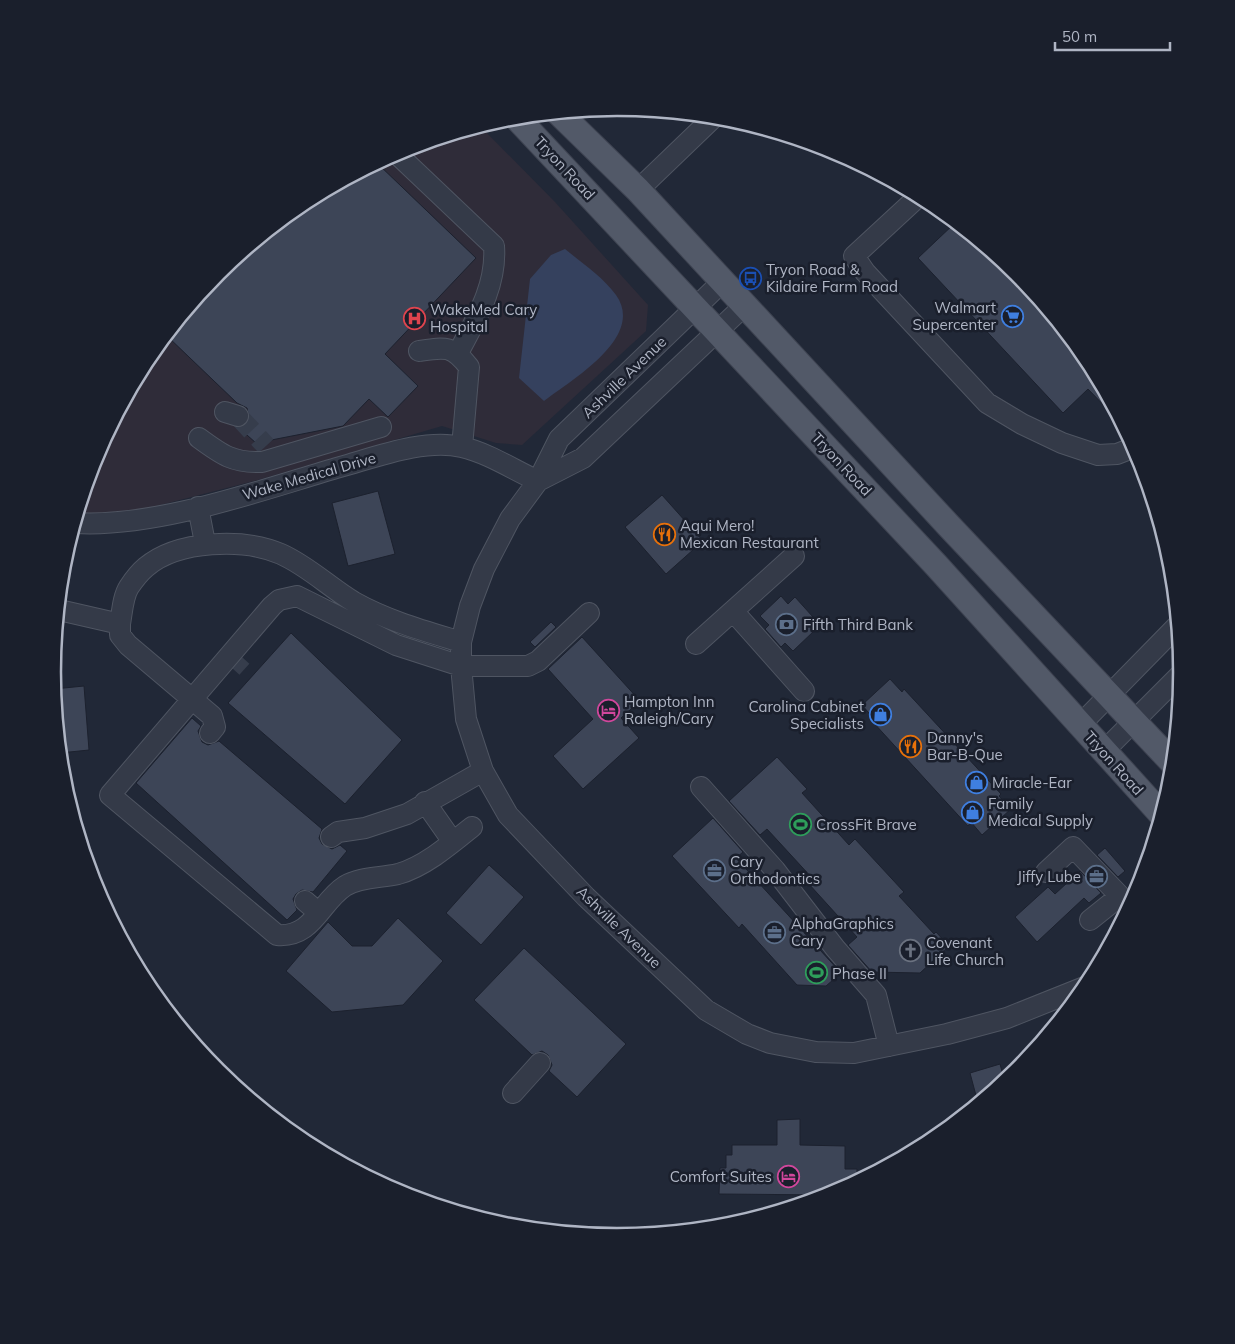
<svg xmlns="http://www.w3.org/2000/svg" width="1235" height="1344" font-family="Mulish,sans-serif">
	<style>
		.medical { fill: #2f2c39 }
		.water { fill: #35415e }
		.building { fill: #3d4557; stroke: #1c212e }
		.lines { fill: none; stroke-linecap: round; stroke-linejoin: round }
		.minor-tunnel { stroke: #363d4c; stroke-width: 20; stroke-dasharray: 20 10; stroke-linecap: butt }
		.minor-casing { stroke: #4f5562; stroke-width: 22 }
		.major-casing { stroke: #3e4351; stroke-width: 27 }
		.minor { stroke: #343a48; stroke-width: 20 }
		.major { stroke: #525968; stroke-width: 25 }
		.labels { text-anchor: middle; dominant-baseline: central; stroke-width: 5; stroke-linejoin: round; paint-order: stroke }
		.street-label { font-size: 15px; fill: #afb5c4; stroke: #1a1f2c }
		.poi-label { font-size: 15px; fill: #afb5c4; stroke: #1a1f2c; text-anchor: start }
		.rim { fill: none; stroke: #afb5c4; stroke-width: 2.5 }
	</style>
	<rect width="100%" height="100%" fill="#212837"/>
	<path class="medical" d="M480,126l75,76 93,103 -2,26 -124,114 -26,-2 -54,-17 -184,54 -129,33 -51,2 18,-59 52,-98 70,-86 86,-70 98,-52z"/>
	<path class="water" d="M565,249c17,14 38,28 51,46 30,42 -45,85 -72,106l-25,-23 11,-99 21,-24z"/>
	<path class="building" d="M377,163l99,95 -91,96 33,32 -30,31 -19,-18 -26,27 -87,17 -17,-15 7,-3 3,-5 -2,-12 -10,-5 -71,-68 52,-63 86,-70z
		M956,222l61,51 70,85 30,56 -3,2 -26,-27 -25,24 -145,-155z
		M378,491l17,63 -47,12 -16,-63z
		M662,495l41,46 -37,33 -41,-47z
		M781,596l7,8 7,-7 18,20 -7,6 8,8 -21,20 -8,-8 -4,4 -16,-18 4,-4 -9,-9z
		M551,622l5,5 -21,20 -5,-5z
		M291,633l111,107 -57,64 -117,-101z
		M582,637l58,64 -19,17 18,20 -56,51 -30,-33 40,-37 -45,-50z
		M890,679l12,13 2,-3 97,105 -2,2 12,13 -29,26 -11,-13 -3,4 -96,-105 2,-2 -12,-14z
		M84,686l5,64 -29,3 -6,-64z
		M192,718l9,8 -3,5 4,11 6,3 11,-4 103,88 -3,9 3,6 10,5 8,-4 7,6 -34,41 -11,-2 -6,4 -3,5 4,11 -10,10 -151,-137z
		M777,757l30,32 -5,4 47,52 6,-6 49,53 -5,4 35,38 2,-2 13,14 -29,27 -48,-1 -24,-27 9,-8 -49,-54 5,-4 -46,-50 -7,6 -31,-34z
		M713,818l30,34 -7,6 105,115 -15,13 -29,-1 -55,-61 -3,4 -67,-72z
		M1105,848l20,23 -7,6 -21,-22z
		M489,865l35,32 -43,48 -35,-32z
		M1080,871l21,22 -12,10 -5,-5 -47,44 -22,-25 33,-30 7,7z
		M398,918l45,43 -40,44 -71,7 -46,-41 42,-49 24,24h20z
		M524,948l102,96 -49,53 -28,-26 3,-6 -4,-10 -6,-4 -10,4 -58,-55z
		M1000,1064l5,18 -27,21 -8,-30z
		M800,1119v26l45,1v23h12v13l-27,13 -111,-1 1,-26h6v-13h6v-10h45v-25z"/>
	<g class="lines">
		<path class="minor-tunnel" d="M238,416l28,30
			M232,668l10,-11"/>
		<defs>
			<path id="minor" d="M396,153l98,93c3,40 -18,73 -36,107
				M638,190l76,-73
				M919,196l-65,60 11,16 122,131 35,21 40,19 36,12 19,-1 18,-7
				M722,282l-163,157 -21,42 -28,38 -26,50 -14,37 -9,36v24l5,53 17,52 25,44 78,82 120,113 41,24 23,9 46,9 38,1 93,-19 60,-16 80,-32
				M419,351c26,-4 33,-6 50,16l-7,80
				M225,412l13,4
				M199,438c23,17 34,25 63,24l119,-35
				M538,481l45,-23 162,-153
				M198,507l7,36
				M75,523c82,5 186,-33 265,-56 36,-10 85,-29 122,-20 26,6 52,23 76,34
				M59,610l61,14c2,-11 3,-28 9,-37 4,-6 11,-15 17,-20 32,-27 98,-29 135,-13 27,12 48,33 73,48 34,19 71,29 107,40
				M733,611l71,80
				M120,624v11l8,10 84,71 3,11 -5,6
				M696,644l98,-88
				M1080,725l98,-100
				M1103,752l79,-79
				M701,787l74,83 60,78 41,47 13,51
				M425,802l28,40
				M472,827c-21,17 -48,40 -74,47 -17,4 -38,3 -53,12 -25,16 -32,52 -68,49l-167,-140 162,-189 7,-6 18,-4 99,49 65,21h67l10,-5 51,-48
				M331,837l7,-5 27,-4 42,-14 76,-43
				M1046,872l27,-25 47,49 -30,24
				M305,901l14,12
				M513,1093l27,-30"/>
			<path id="major" d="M559,113l79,77 311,336 224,237
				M516,117l420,448 226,250"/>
		</defs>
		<use href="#minor" class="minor-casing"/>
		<use href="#major" class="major-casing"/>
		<use href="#minor" class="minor"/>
		<use href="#major" class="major"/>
	</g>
	<defs>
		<symbol id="bus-ring" viewBox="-11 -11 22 22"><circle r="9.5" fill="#1a1f2c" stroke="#1a4fb4" stroke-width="1.5"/><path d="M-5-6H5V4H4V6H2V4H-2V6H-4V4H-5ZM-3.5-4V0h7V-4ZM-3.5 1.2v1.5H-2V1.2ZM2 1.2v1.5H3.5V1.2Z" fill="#1a4fb4"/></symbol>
		<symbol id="supermarket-ring" viewBox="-11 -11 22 22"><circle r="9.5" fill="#1a1f2c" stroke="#3f7fe0" stroke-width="1.5"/><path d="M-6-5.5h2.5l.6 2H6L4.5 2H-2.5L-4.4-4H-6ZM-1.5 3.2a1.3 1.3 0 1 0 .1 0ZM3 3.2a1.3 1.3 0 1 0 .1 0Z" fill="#3f7fe0"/></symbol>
		<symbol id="hospital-ring" viewBox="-11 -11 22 22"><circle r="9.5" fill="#1a1f2c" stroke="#e0444e" stroke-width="1.5"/><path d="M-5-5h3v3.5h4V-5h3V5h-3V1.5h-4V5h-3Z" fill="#e0444e"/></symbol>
		<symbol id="restaurant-ring" viewBox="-11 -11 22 22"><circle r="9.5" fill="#1a1f2c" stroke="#e8710a" stroke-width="1.5"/><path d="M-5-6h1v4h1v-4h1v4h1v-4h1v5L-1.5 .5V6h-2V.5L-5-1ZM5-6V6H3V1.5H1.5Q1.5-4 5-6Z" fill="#e8710a"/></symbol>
		<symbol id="bank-ring" viewBox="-11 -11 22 22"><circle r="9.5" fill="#1a1f2c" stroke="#5c6f8a" stroke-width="1.5"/><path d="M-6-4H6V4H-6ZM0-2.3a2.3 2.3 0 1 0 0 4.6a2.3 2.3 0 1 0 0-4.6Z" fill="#5c6f8a"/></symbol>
		<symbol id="hotel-ring" viewBox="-11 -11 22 22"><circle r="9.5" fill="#1a1f2c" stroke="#d1479c" stroke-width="1.5"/><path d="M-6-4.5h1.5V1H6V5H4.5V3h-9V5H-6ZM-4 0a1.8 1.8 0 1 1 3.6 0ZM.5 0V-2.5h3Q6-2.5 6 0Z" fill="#d1479c"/></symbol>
		<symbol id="shop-ring" viewBox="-11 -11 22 22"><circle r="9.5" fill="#1a1f2c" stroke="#3f7fe0" stroke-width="1.5"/><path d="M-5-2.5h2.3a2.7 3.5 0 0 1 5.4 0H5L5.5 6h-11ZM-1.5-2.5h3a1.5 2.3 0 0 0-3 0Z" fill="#3f7fe0"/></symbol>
		<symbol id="stadium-ring" viewBox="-11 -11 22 22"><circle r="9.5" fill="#1a1f2c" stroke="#2e9e5b" stroke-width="1.5"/><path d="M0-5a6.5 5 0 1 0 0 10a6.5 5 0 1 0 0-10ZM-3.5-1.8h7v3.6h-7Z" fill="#2e9e5b"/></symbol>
		<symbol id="office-ring" viewBox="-11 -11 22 22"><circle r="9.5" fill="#1a1f2c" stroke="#5c6f8a" stroke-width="1.5"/><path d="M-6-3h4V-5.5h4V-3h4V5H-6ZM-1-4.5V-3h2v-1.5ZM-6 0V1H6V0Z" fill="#5c6f8a"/></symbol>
		<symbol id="church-ring" viewBox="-11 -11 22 22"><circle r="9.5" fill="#1a1f2c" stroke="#6b7280" stroke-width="1.5"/><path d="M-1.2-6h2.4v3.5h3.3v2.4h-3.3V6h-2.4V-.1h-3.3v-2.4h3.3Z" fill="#6b7280"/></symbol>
	</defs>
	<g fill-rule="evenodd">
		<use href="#bus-ring" x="738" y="266" width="25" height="25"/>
		<use href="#supermarket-ring" x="1000" y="304" width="25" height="25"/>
		<use href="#hospital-ring" x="402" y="306" width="25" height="25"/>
		<use href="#restaurant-ring" x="652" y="522" width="25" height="25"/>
		<use href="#bank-ring" x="774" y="612" width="25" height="25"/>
		<use href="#hotel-ring" x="596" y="698" width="25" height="25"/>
		<use href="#shop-ring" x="868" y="702" width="25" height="25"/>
		<use href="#restaurant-ring" x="898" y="734" width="25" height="25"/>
		<use href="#shop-ring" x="964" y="770" width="25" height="25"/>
		<use href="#shop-ring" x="960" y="800" width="25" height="25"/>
		<use href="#stadium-ring" x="788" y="812" width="25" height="25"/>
		<use href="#office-ring" x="702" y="858" width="25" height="25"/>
		<use href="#office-ring" x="1084" y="864" width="25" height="25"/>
		<use href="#office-ring" x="762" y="920" width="25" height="25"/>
		<use href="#church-ring" x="898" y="938" width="25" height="25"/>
		<use href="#stadium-ring" x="804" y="960" width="25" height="25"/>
		<use href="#hotel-ring" x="776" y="1164" width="25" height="25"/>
	</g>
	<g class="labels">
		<g class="street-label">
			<text transform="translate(565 168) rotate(47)">Tryon Road</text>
			<text transform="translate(624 377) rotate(-44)">Ashville Avenue</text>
			<text transform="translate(842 464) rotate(47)">Tryon Road</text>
			<text transform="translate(309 476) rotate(-16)">Wake Medical Drive</text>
			<text transform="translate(1114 763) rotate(48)">Tryon Road</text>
			<text transform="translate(619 927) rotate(44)">Ashville Avenue</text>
		</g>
		<g class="poi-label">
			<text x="766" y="269">Tryon Road &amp;<tspan x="766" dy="17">Kildaire Farm Road</tspan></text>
			<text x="996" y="307" text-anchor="end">Walmart<tspan x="996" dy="17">Supercenter</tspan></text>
			<text x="430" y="309">WakeMed Cary<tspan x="430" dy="17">Hospital</tspan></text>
			<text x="680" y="525">Aqui Mero!<tspan x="680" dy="17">Mexican Restaurant</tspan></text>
			<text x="803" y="624">Fifth Third Bank</text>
			<text x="624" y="701">Hampton Inn<tspan x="624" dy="17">Raleigh/Cary</tspan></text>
			<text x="864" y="706" text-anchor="end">Carolina Cabinet<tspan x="864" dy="17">Specialists</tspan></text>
			<text x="927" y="737">Danny's<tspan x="927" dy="17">Bar-B-Que</tspan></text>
			<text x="992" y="782">Miracle-Ear</text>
			<text x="988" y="803">Family<tspan x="988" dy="17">Medical Supply</tspan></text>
			<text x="816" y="824">CrossFit Brave</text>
			<text x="730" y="861">Cary<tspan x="730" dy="17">Orthodontics</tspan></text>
			<text x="1081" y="876" text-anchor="end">Jiffy Lube</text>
			<text x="791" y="923">AlphaGraphics<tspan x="791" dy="17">Cary</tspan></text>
			<text x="926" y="942">Covenant<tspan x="926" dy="17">Life Church</tspan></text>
			<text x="832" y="973">Phase II</text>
			<text x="772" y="1176" text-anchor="end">Comfort Suites</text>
		</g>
	</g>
	<path d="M0 0H1235V1344H0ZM61 672a556 556 0 1 1 1112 0a556 556 0 1 1-1112 0Z" fill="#1a1f2c" fill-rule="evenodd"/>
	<path class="rim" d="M61 672a556 556 0 1 1 1112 0a556 556 0 1 1-1112 0Z"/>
	<path d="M1055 42v8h115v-8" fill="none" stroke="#afb5c4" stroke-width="2.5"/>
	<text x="1062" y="42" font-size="15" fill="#afb5c4" stroke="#1a1f2c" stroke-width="4" paint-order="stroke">50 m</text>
</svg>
